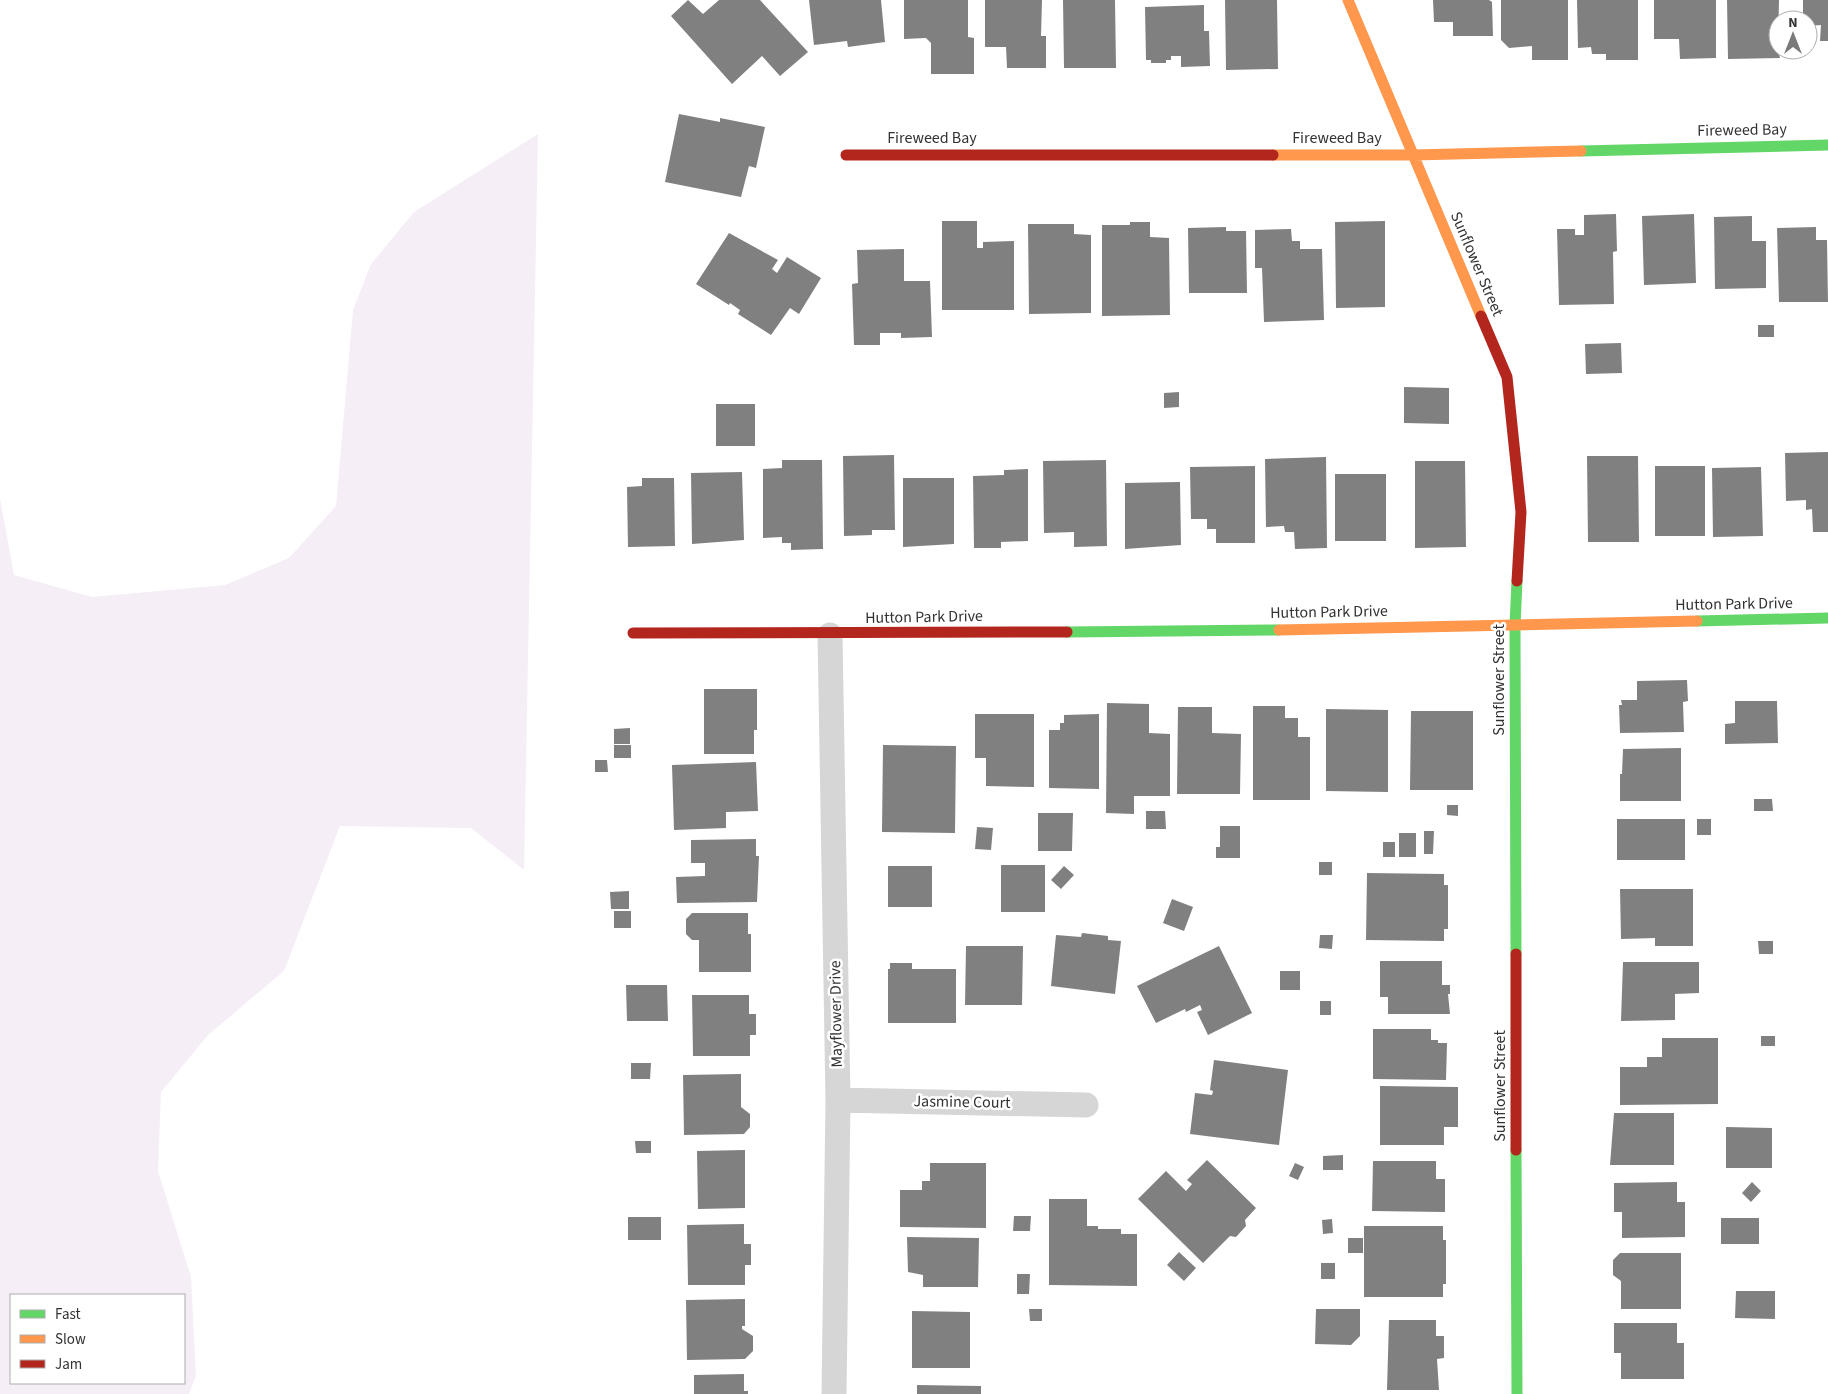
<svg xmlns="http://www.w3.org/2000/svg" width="1828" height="1394" font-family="'Source Sans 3',sans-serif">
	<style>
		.green { fill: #f5eef6; fill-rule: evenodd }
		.building { fill: #808080 }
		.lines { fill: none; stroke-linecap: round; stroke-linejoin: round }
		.street { stroke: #d6d6d6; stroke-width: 25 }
		.fast { stroke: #63d668; stroke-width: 11 }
		.slow { stroke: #ff974d; stroke-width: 11 }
		.jam { stroke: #b3261e; stroke-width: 11 }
		.labels { text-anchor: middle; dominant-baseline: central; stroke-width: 5; stroke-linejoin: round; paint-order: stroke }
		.street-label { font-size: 16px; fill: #323232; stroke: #fff }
	</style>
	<rect width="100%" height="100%" fill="#fff"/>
	<path class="green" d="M538,134l-14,736 -53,-42 -131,-2 -56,145 -76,64 -47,57 -3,79 33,106 5,99 -7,18h-189v-896l14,77 78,22 133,-12 64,-27 47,-52 17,-196 18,-46 43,-52zM11,1295h173v88h-173z"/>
	<path class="building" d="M688,0l15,14 16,-14h41l48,52 -28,24 -18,-20 -30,28 -61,-68z
		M809,0h72l4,42 -37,5 -1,-6 -33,4z
		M904,0h64v37l6,1v36h-43v-31l-5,-5 -22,1z
		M985,0h57l-1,36h5v32h-39l-1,-21h-21z
		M1063,0h52l1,68h-52z
		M1225,0h52l1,69 -52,1z
		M1433,0h56l3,2 1,34h-40v-14h-19z
		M1501,0h67v60h-36v-14l-23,2 -8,-8z
		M1577,0h61v60h-32v-6h-14l-1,-7 -13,1z
		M1654,0h62v58l-36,1 -1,-20h-25z
		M1727,0h52l-1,50 2,8 -52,1z
		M1803,0h25v41h-8l1,-16 -13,1v-6h-5z
		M1204,5v26h5l1,35 -29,1v-11h-10v4h-5v3h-15v-3h-5l-1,-53z
		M679,114l41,8v-4l45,9 -9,41 -7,-2 -8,31 -76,-15z
		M1616,214l1,37 -4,1 1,52 -55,1 -2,-76h18v6h9v-20z
		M1694,214l2,69 -52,2 -2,-69z
		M1752,216v25h14v47l-51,1 -1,-72z
		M942,221h35v27h6v-6l31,-1v69h-72z
		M1385,221v86l-49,1 -1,-86z
		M1130,222h20v15l19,1 1,77 -68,1v-91h28z
		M1028,224h46v10l17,1v78l-62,1z
		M1226,227v4h20l1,62h-58l-1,-65z
		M1816,227v13h11l1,62h-49l-2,-74z
		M1291,229l1,12h8v8h22l2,71 -60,2 -2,-54h-7v-38z
		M729,233l49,27 -6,9 5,4 10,-16 34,21 -22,36 -9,-6 -19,27 -33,-21 2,-4 -10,-7 -1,2 -33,-21z
		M904,249v32h26l2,56 -31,1v-5h-21v12h-26l-2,-61 6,-1 -1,-33z
		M1758,325h16v12h-16z
		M1621,343l1,30 -36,1 -1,-30z
		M1404,387l45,1v36l-45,-1z
		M1179,392v15l-15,1v-15z
		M716,404h39v42h-39z
		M1828,452v80h-15l-1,-23 -6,1v-10l-20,1 -1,-48z
		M894,455l1,75h-23v5l-28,1 -1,-80z
		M1587,456h51l1,86h-51z
		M1326,457l1,91 -32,1 -1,-17h-9l-1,-6 -18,1 -1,-68z
		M782,460h40l1,89 -32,1v-7h-9v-6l-19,1v-69l19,-1z
		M1106,460l1,86 -33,1v-15l-30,1 -1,-72z
		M1415,461h50l1,86 -51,1z
		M1255,466v77h-39v-14h-9v-10h-16l-1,-52z
		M1655,466h50v70h-50z
		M1761,467l2,69 -50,1 -1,-69z
		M1028,469v72l-27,1v6h-27l-1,-72 31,-1v-5z
		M742,472l2,68 -52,4 -1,-71z
		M1335,474h51v67h-51z
		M642,478h32l1,68 -47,1 -1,-60 15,-1z
		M903,478h51v66l-51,3z
		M1180,482l1,63 -56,4v-66z
		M1687,680l1,21 -5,1 1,30 -64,1 -1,-28h3l-1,-5h16v-19z
		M704,689h53v41h-3v24h-50z
		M1735,701h42l1,42 -53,1v-20l10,-1z
		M1107,703l42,1v29l21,1v62h-36v18l-28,-1z
		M1253,706h32v12h13v19h12v63h-57z
		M1178,707h34v26l29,1 -1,60h-63z
		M1326,709l62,1v82l-62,-1z
		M1411,711h62v79h-63z
		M975,714h59v73l-48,-1v-28h-11z
		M1099,714v75l-50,-1v-58h11v-7h4v-8z
		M630,728v16h-16v-15z
		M614,745h17v13h-17z
		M883,745l73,1 -1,87 -73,-1z
		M1681,748v53h-61v-27h2l1,-25z
		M595,760h12l1,12h-13z
		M756,762l2,49 -32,1v16l-52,2 -2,-65z
		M1754,799h18l1,12h-19z
		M1447,805h11v11l-11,-1z
		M1146,811h19l1,18h-20z
		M1038,813h35l-1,38h-34z
		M1617,819h68v41h-68z
		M1697,819h14v16h-14z
		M1220,826h20v32h-24v-11h4z
		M977,827l16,1 -2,22 -16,-1z
		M1424,831h10l-1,23h-9z
		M1399,833h17v24h-17z
		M756,839v17h3l-2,46 -80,1 -1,-26 29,-1v-13h-14v-23z
		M1383,842h12v15h-12z
		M1319,862h13v13h-13z
		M1001,865h44v47h-44z
		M888,866h44v41h-44z
		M1064,866l10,9 -13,14 -10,-9z
		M1367,873l77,1v11h4v44h-4v12l-78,-1z
		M1620,889h73v57h-38v-8l-34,1z
		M629,891v18h-18l-1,-17z
		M1172,899l21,8 -9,24 -21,-8z
		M614,911h17v17h-17z
		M692,913h56v21h3v38h-52v-32h-7l-6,-6v-15z
		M1082,933l26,3v4l13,1 -6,53 -64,-8 5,-51 25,2z
		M1320,935h13l-1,14 -13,-1z
		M1758,941h15v13h-14z
		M966,946h57l-1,59h-57z
		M1219,946l33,67 -44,22 -11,-23 5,-2 -2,-5 -14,7 -1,-3 -29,14 -19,-37z
		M1380,961h62v24h8v9h-2l2,20h-62v-17h-8z
		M1623,962h76v31l-24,1v26l-54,1z
		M890,963h22v6h44v54h-68v-54h2z
		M1280,971h20v19h-20z
		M626,985h41l1,36h-41z
		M692,995h57v19h7v21h-6v21h-57z
		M1320,1001h11v14h-11z
		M1373,1029h58v11h7v3h9l-1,37 -73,-1z
		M1761,1036h14v10h-14z
		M1662,1038h56v66l-98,1v-38h27v-10h15z
		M1214,1060l74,10 -9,75 -89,-11 5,-41 17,2 1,-4 -3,-1z
		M631,1063h20l-1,16h-19z
		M741,1074v33l9,7v13l-6,7 -60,1 -1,-60z
		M1380,1086l78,1v40h-14v18h-64z
		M1614,1113h60v52h-64z
		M1726,1127l46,1v40h-46z
		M635,1141h16v12h-15z
		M745,1150v58l-47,1 -1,-58z
		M1343,1155v15h-20v-14z
		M1207,1160l49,48 -11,12 1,6 -10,11 -6,-1 -27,27 -65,-64 28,-28 20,20 6,-7 -5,-4z
		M1373,1161h63v18h9v33l-73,-1z
		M930,1163h56v65l-86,-1v-37h22v-9h8z
		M1295,1163l9,4 -6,13 -9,-4z
		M1677,1182v20h8v35l-63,1v-26h-8v-29z
		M1752,1182l9,9 -10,11 -9,-9z
		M1049,1199h38v27h11v3h23v5h16v52l-88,-1z
		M1014,1216h17l-1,15h-17z
		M628,1217h33v23h-33z
		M1721,1218h38v26h-38z
		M1332,1219l1,14 -10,1 -1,-14z
		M744,1224v20h7v21h-6v20h-57l-1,-60z
		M1364,1226h79v14h3v44h-3v13h-79z
		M907,1237l72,1 -1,49h-55v-12l-15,-3z
		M1348,1238h15v15h-15z
		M1179,1252l17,16 -12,13 -17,-16z
		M1620,1253h61v56h-60v-28l-8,-6v-15z
		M1321,1263h14v16h-14z
		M1017,1274h13l-1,20h-12z
		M1736,1291h39v28l-40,-1z
		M745,1299v27h-3v3l11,7v15l-8,8 -58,1 -1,-60z
		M1029,1309h13v12h-12z
		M1316,1309h44v27l-9,9 -36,-1z
		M912,1311l58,1v56h-58z
		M1389,1320h47v16h8v22l-7,1 2,31h-52z
		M1614,1323h63v20h7v36h-63v-26h-7z
		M744,1374v17h4v3h-54v-19z
		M917,1385l64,1v8h-64z"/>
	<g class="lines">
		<path class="street" d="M830,635l8,465 -4,294
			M838,1100l248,5"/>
		<path class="fast" d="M1581,151l247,-6
			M1697,621l131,-3
			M1067,632l212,-2
			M1516,954l-1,-328 2,-45
			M1516,1150l1,244"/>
		<path class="slow" d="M1348,0l133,316
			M1273,155h140l168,-4
			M1279,630l418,-9"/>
		<path class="jam" d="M846,155h427
			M1481,316l26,61 14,135 -4,69
			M633,633l434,-1
			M1516,954v196"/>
	</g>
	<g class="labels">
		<g class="street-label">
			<text transform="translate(1742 130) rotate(-1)">Fireweed Bay</text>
			<text x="932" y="138">Fireweed Bay</text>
			<text x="1337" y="138">Fireweed Bay</text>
			<text transform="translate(1477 264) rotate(67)">Sunflower Street</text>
			<text transform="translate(1734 604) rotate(-1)">Hutton Park Drive</text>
			<text transform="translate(1329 612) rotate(-1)">Hutton Park Drive</text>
			<text transform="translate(924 617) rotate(-1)">Hutton Park Drive</text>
			<text transform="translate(1499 680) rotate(-90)">Sunflower Street</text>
			<text transform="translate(836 1014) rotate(-91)">Mayflower Drive</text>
			<text transform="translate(1500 1086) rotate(-90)">Sunflower Street</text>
			<text transform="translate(962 1102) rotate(1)">Jasmine Court</text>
		</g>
	</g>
	<rect x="10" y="1294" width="175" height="90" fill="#ffffff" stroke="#adadad"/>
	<rect x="20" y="1310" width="25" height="8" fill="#63d668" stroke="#adadad"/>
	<text x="55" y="1319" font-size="15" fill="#323232">Fast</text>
	<rect x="20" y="1335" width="25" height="8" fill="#ff974d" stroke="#adadad"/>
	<text x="55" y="1344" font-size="15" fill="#323232">Slow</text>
	<rect x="20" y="1360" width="25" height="8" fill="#b3261e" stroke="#adadad"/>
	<text x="55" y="1369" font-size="15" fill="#323232">Jam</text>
	<g transform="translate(1793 35)"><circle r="24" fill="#ffffff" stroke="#adadad"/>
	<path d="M0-4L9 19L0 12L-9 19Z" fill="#7a7a7a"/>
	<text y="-8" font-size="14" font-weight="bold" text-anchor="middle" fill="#323232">N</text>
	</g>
</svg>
